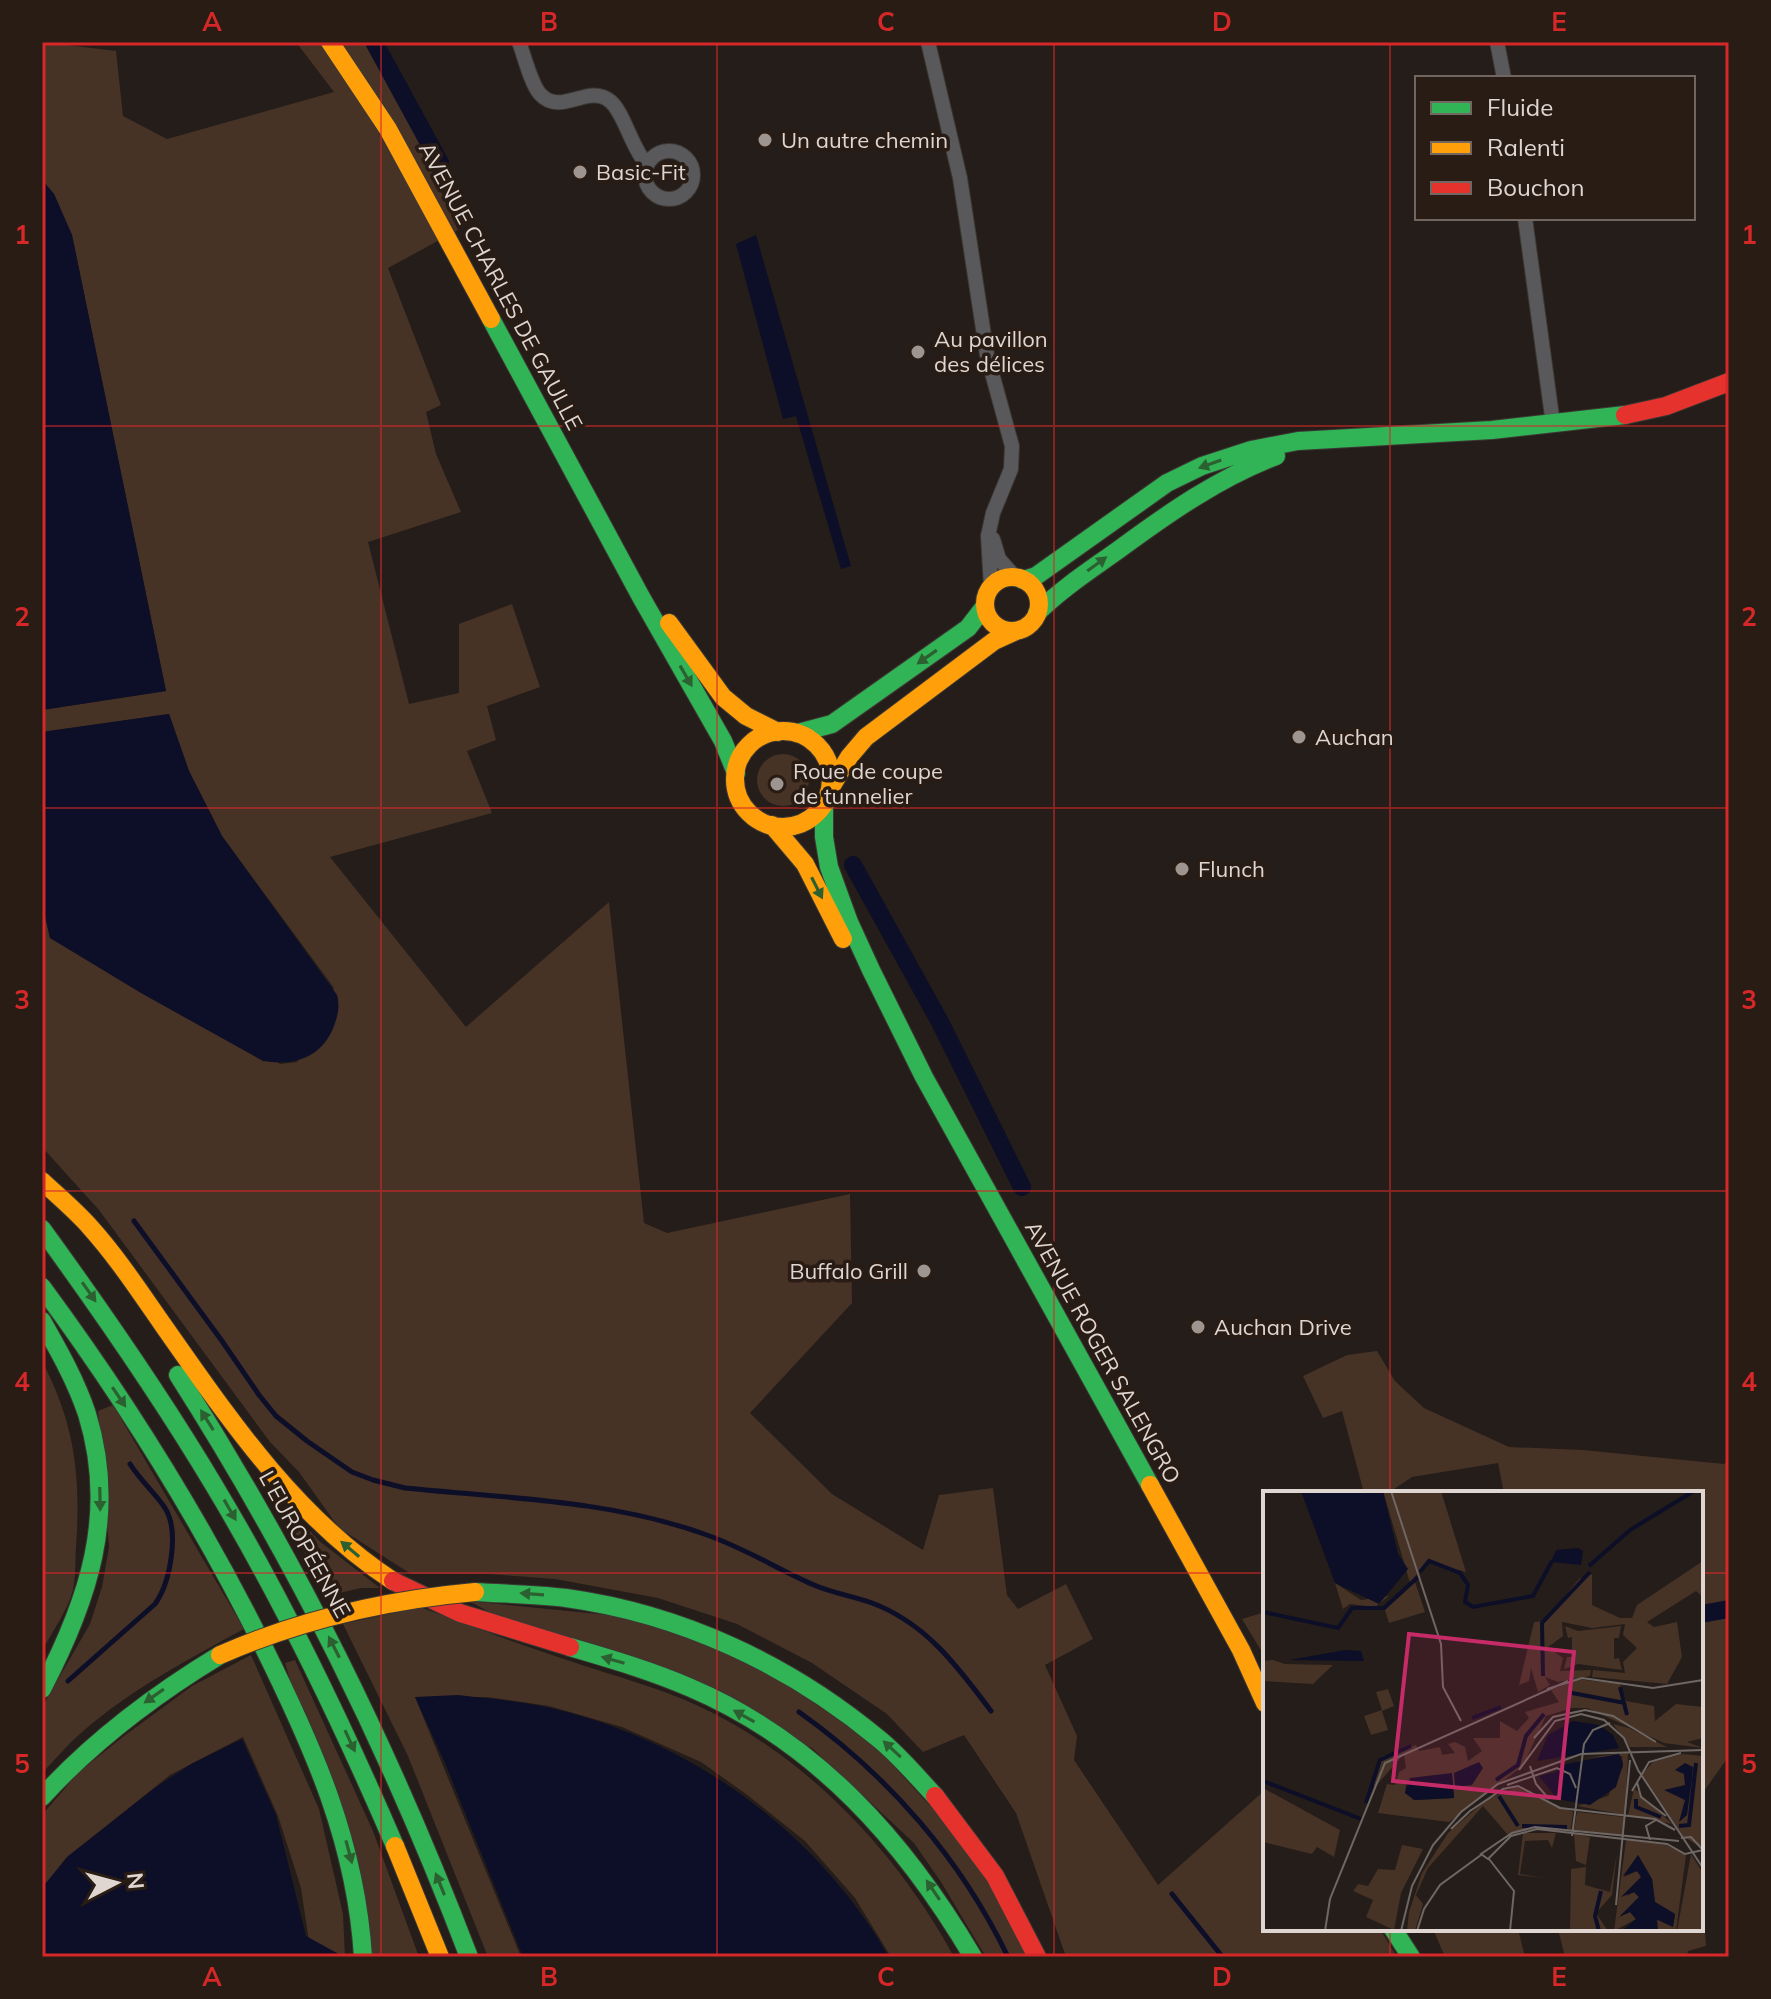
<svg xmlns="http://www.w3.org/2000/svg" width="1771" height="1999" font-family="Mulish,sans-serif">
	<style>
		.green { fill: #473226 }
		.water { fill: #0d0e27 }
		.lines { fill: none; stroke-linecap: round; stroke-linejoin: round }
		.stream { stroke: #0d0e27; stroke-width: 5 }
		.canal { stroke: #0d0e27; stroke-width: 18 }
		.street-casing { stroke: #3d3834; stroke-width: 16 }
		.fast-casing { stroke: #3d3834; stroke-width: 20 }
		.slow-casing { stroke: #3d3834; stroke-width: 20 }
		.jam-casing { stroke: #3d3834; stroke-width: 20 }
		.street { stroke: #59585a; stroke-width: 14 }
		.fast { stroke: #30b455; stroke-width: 18 }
		.slow { stroke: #ff9f0a; stroke-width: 18 }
		.jam { stroke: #e5322d; stroke-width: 18 }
		.slow-bridge-casing { stroke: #3d3834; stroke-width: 20; stroke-linecap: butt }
		.slow-bridge { stroke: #ff9f0a; stroke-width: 18 }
		.oneway { fill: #2c6031 }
		.grid { fill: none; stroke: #d62828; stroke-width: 2; stroke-opacity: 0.55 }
		.poi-dot { fill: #9e9591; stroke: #291c14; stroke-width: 3 }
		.labels { text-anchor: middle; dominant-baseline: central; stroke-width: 7; stroke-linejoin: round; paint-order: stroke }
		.poi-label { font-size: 22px; fill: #dfd6d1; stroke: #291c14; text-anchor: start }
		.street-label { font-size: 22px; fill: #dfd6d1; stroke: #291c14 }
		.inset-river { fill: none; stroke: #0d0e27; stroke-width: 4 }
		.inset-road { fill: none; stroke: #6f6763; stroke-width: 2 }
		.view { fill: #c52b67; fill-opacity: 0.15; stroke: #c52b67; stroke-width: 4 }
		.inset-edge { fill: none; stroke: #dfd6d1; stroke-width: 4 }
		.neatline { fill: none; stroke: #d62828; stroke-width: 3 }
		.grid-label { font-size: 26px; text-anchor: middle; font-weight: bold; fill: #d62828 }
	</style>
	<rect width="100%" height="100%" fill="#241d19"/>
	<path class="green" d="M42,42l74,9 7,65 44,23 167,-47 -38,-50h69l49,89 44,99 -70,38 53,137 -15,7 10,42 25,58 -93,30 41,162 50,-11v-69l53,-20 28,83 -53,19 9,34 -29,11 25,62 -162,44 136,170 143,-125 35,321 23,10 183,-39 2,109 -102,110 82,81 91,56 16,-55 54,-7 14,107 11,14 48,-25 27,55 -48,26 32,71 -3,24 84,125 107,-95v139h115l17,28h-331l-50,-144 -52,-78 -41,17 -36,-38 -75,-51 -75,-39 -79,-26 -103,-19 -66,-5h-78l-72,-46 -40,-56 -29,-30 -171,-232 -57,-63v-245l8,36 230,126 17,-2 37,-74 -112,-152 -33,-65 -20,-57 -127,18v-22l124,-19 -94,-456 -18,-41 -12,-14z
		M757 780a26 26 0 1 1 52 0a26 26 0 1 1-52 0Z
		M1377,1351l18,30 29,27 85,39 74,3 141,14 5,-4v296l-25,35 -3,1v-299h-197l-6,-30 -86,14 -24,16h-24l-22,-82 -19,7 -20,-42 44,-21z
		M42,1361c33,63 39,116 34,186 -1,14 0,30 -3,43 -5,20 -21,42 -31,61z
		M113,1405l131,224c-57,31 -114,61 -163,104 -14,12 -26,27 -39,40v-66l48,-83 12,-37 7,-40 -11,-136z
		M297,1516l21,24 62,48h-19l-30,7 -9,-9 -35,-66z
		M469,1601l159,16 127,45 112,75 107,117 54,103h-42l-45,-75 -27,-39 -102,-95 -319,-134z
		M420,1607c46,17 92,35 138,50 51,18 107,31 155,56 102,52 187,144 241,244h-63l-36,-59 -50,-57 -59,-47 -45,-32 -79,-35 -73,-21 -62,-9h-72l106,260h-33l-80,-201 -65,-132z
		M1265,1612v45l-23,-38z
		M251,1655l68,154 24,105 2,43 -36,-15 -8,-54 -23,-72 -35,-79 -73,38 -95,76 -33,36v-72l37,-43 45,-36 68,-50z
		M295,1660l78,171 46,126h-46l-88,-294z
		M1701,1927l4,5 1,14 -18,5 -1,6h-122l-7,-28h143z
		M1433,1929h85l7,28h-80z"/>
	<path class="water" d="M42,180l12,14 18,41 94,456 -124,19z
		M756,235l95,331 -10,3 -45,-153 -13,3 -47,-175z
		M169,714l20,57 33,65 115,159c3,11 1,20 -3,31 -12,32 -40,40 -71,35l-122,-68 -91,-55 -8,-36v-170z
		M458,1695c32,4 66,6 97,14 138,33 263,124 334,248h-366l-78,-194 -30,-66z
		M242,1739l34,76 30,121 38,21h-302v-69l25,-31 89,-70 37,-24z"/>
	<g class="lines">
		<path class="stream" d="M134,1221l88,120 37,54 17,21 31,25 45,31 21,8 32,8c99,10 205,12 299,46 39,13 73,35 110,51 18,8 39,11 58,18 54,20 86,64 119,108
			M68,1681l87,-77c15,-21 25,-72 10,-96 -10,-15 -25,-28 -35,-44
			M799,1712c89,63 162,147 209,245
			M1172,1894l49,61"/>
		<path class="canal" d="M374,42l66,121
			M853,865l87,157 82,165
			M1701,1614l28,-5"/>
		<defs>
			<path id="street" d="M519,42c5,13 12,42 21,52 21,23 48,-11 70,7 14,11 21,46 37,64
				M928,42l32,136 27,177 25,91 -1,23 -18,44 -5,23 3,51
				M1497,42l7,36
				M645 175a24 24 0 1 1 48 0a24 24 0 1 1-48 0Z
				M1525,218l28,206
				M993,539l6,20 16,18"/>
			<path id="fast" d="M491,319l150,278 82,144 13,32
				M1023,580l13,-4 131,-93 35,-17 49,-16 47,-9 194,-11 133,-15
				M1037,613c25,-25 55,-44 84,-65 49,-36 98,-70 155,-92
				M798,733l34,-9 136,-96 17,-22
				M824,803v34l5,30 20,55 22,48 53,107 226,408
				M42,1229c61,84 120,169 173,258 69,115 127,236 180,359
				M42,1287c84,114 159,234 222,361 50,101 92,195 99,309
				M42,1321c17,30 34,60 45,93 31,100 1,187 -45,275
				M178,1375c119,187 212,375 291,582
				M475,1592c30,2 61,2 91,6 116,16 224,67 313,141 21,17 38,38 56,57
				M570,1647c41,12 82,24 121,41 126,54 214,154 282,269
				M42,1797c52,-57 112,-102 178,-142
				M1393,1929l18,28"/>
			<path id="slow" d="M330,42l58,87 103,190
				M985 604a27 27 0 1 1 54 0a27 27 0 1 1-54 0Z
				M669,623l54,74 23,19 32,16
				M735 779a48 48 0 1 1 96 0a48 48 0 1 1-96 0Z
				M830,789l19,-32 17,-20 128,-96 22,-10
				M772,825l33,39 38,75
				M42,1181c16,15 34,30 48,46 27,30 50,65 73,98 66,94 132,192 230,256
				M1150,1485l91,165 24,53
				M395,1846l45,111"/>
			<path id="jam" d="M1625,415l41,-9 63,-24
				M393,1581l67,32 110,34
				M935,1796l60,80 42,81"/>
		</defs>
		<use href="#street" class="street-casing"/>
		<use href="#fast" class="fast-casing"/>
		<use href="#slow" class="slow-casing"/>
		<use href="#jam" class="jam-casing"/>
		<use href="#street" class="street"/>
		<use href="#fast" class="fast"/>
		<use href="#slow" class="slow"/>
		<use href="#jam" class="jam"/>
		<defs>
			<path id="slow-bridge" d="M220,1655c82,-36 166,-55 255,-63"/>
		</defs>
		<use href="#slow-bridge" class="slow-bridge-casing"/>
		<use href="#slow-bridge" class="slow-bridge"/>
	</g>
	<defs><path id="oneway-solid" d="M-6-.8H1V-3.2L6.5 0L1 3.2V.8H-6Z" transform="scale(2)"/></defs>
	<g class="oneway">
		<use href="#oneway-solid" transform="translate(1210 464) rotate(160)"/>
		<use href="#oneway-solid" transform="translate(1097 564) rotate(-36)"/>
		<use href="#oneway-solid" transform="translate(927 657) rotate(145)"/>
		<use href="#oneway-solid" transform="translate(686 676) rotate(60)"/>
		<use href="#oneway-solid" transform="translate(817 888) rotate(63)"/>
		<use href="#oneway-solid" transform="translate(89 1292) rotate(55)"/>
		<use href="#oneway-solid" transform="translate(119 1397) rotate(56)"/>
		<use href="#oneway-solid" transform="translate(207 1420) rotate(-122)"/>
		<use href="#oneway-solid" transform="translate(100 1499) rotate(89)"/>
		<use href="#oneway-solid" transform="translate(230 1510) rotate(60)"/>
		<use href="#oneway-solid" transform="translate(350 1549) rotate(-140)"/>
		<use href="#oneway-solid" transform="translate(532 1594) rotate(-176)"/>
		<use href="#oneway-solid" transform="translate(334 1647) rotate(-117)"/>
		<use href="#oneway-solid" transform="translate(613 1660) rotate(-164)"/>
		<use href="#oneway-solid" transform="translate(154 1696) rotate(145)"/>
		<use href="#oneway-solid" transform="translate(744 1716) rotate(-151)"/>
		<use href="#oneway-solid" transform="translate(350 1741) rotate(65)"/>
		<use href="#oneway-solid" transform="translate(892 1749) rotate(-137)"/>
		<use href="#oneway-solid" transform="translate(349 1852) rotate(75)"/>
		<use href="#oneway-solid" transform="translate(440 1884) rotate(-112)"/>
		<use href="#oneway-solid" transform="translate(933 1890) rotate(-124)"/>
	</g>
	<path class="grid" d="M381,42v1915M717,42v1915M1054,42v1915M1390,42v1451M42,426h1687M42,808h1687M42,1191h1687M42,1573h1223M1701,1573h28M1390,1929v28"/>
	<g class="poi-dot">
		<circle cx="765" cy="140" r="8"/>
		<circle cx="580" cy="172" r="8"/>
		<circle cx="918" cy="352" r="8"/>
		<circle cx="1299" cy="737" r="8"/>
		<circle cx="777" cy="784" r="8"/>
		<circle cx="1182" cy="869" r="8"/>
		<circle cx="924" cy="1271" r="8"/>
		<circle cx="1198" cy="1327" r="8"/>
	</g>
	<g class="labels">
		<g class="poi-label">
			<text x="781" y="140">Un autre chemin</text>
			<text x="596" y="172">Basic-Fit</text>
			<text x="934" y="339">Au pavillon<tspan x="934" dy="25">des délices</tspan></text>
			<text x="1315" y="737">Auchan</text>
			<text x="793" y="771">Roue de coupe<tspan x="793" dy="25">de tunnelier</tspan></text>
			<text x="1198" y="869">Flunch</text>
			<text x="908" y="1271" text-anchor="end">Buffalo Grill</text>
			<text x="1214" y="1327">Auchan Drive</text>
		</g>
		<g class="street-label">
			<text transform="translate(501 286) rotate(62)">AVENUE CHARLES DE GAULLE</text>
			<text transform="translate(1103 1352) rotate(61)">AVENUE ROGER SALENGRO</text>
			<text transform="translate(305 1544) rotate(61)">L'EUROPÉENNE</text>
		</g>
	</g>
	<g transform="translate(1263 1491)">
		<rect width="440" height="440" fill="#241d19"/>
		<path d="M120,0h58l25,81 -40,-10 -16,21zM440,70v36l-7,-6 -49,31 7,5 23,-5 5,35 -15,27 -75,-7 1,-7 32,3 -2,-11 14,-14 -14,-13 2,-11 -33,4 -30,-6 1,14 -15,11 15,11 -3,13 31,-1 -1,6 -32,6 -13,-5 5,8 -12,7 -7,-24 -2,13 -10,4 15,-63 10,-1 35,-42 13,-5v31l28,13h12l5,-13zM152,91l10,30 -36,11 -4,-13zM72,92l26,17 28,-4 -14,11 -25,-3 -7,5zM302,135l13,5 43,-5 -2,12h-5v21l5,-1 3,12 -44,-6 -14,5 3,-12h5v-20l-4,1zM10,169l12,4 48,1 -20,19 -50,-3v-20zM314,188l43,5 6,17 28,5 1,15 21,-17 27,3v31l-16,4 16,6 -39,-5 -77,-35h-15l-26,8 -23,50 -74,56 -71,-9 9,-29 8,1 4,-13 7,-4 -2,-14 -29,33 -4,-3 10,-27 35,-12 3,6 21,-4 2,8 13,-2 -7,-9 7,-2 10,5 3,14 14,-10 -9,-13h27v-17l17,10 12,-13 -4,-6 34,-10 -8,-12zM189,283l2,24 -37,2 -12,-7 1,-11zM125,198l6,17 -12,5 6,19 -17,5 -7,-19 18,-6 -6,-18zM350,233l16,4 38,19h-37zM365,262l-3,62 -48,-9 31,-10 15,-29 -1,-11 -39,2zM420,263l20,2v93l-20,-13 -41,-62 11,-12zM253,296l57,25 -2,17 -35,-3 -28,9 -25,-29 -55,62 -12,27 7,9 -8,27h-8l2,-19 13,-39 26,-40 38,-33zM0,297l77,42 -6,27 -17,-10 -5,7 -49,-12zM371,298l3,2 35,33 -44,-9zM314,321l47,5 -2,18 -48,-5zM260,342h33l-4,15 -4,-8 -23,1 -5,33 25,4 -27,-3zM311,343l16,3 -4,28 -10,-4zM363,349l40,5 20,10 -10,76h-18l-3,-12 18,8 2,-13 -20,-12 -3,-23 -14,-24 -14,22 13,-6 5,5 -15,20 7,-4 5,5 -18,19 9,-4 6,7 -22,12zM139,354l21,4 -22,44 -7,37 -28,-13 7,-17 -20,-9 5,-7 10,2 10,-17 17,1zM354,362l-5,42 -16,18 12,18h-38l1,-62 15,-2 -1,18 25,7zM428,363l12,19v58h-26z" fill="#473226" fill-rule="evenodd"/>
		<path d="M38,0h82l15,63 10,15 -29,35 -44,-21zM315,57l5,3 -2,14 -30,-3 5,-12zM82,159l16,1 3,10 -75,-1zM310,230l26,4 14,10 6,13 -82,13 11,-26zM356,263l4,10 -7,23 -26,18 -33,-6 -18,-23 17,-4 5,-7zM216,271l4,6 -11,17 -17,2 -1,-14zM422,272l8,4 -1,12 -5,36 -8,7 6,-22 -21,-10 21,-5 -1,-11 -9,-4zM189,282l2,25 -40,2 -9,-7 5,-15zM375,364l14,24 3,23 20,12 -2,13 -16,-8 1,12h-36l14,-12 -6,-7 -11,5 20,-20 -5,-5 -13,5 20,-20 -4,-6 -14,5z" fill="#0d0e27"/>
		<path class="inset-river" d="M326,75l41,-36 64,-39M157,81l9,-11 31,12 8,12 -3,17 8,5 60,-11 19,-35M0,121l75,16 14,-20h32l34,-31M280,185l-1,-53 48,-51M357,196l7,28M309,202l53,10M209,227l29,-11M233,289l22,-15 8,-29 18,-22M0,290l98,38M236,305l19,30M373,308v8l25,10M103,312l14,-43 31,-14M259,335l45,1M416,335l10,-1 7,-62M336,440l-4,-15 6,-25"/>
		<path class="inset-road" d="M128,0l50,153 2,43 18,34M284,198l35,-11 71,10 50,-8M271,247l19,-21 32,-7 28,6 43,26M267,275l6,18 13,15M256,279l36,-49 26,-7 23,6 20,18 14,32 65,98M374,291l4,15 25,19M244,294l50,-17 13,6 6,14M369,300l17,-29 32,-9M207,320l33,-22 15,-3 42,22 95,11 20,11M188,338l20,-19M309,345l12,-92 9,-14 17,-7M418,347l10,-1 12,13M387,349l-4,-14 10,-6M416,350l-144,-14 -23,6 -31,21 7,5 23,-23 26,-7 130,15 18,10 18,-4M226,368l25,32 -4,40M353,414l14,-145M62,440l5,-32 55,-136 183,-82M138,440l11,-45 21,-41 28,-33 37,-28 83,-30 122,-4M154,440l7,-22 16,-24 41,-30"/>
		<path class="view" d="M146,143l165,18 -15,146 -166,-17z"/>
		<rect width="440" height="440" class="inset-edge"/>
	</g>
	<rect width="1771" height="1999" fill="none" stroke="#291c14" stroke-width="88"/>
	<rect x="1415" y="76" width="280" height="144" fill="#291c14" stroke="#726660" stroke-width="2"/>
	<rect x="1431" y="102" width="40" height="12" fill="#30b455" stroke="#726660" stroke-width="2"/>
	<text x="1487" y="116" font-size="24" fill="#dfd6d1">Fluide</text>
	<rect x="1431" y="142" width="40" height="12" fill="#ff9f0a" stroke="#726660" stroke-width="2"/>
	<text x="1487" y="156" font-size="24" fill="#dfd6d1">Ralenti</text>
	<rect x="1431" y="182" width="40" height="12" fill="#e5322d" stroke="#726660" stroke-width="2"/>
	<text x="1487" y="196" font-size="24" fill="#dfd6d1">Bouchon</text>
	<g transform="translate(116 1883) rotate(84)" stroke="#291c14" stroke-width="6" paint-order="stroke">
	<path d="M0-6L14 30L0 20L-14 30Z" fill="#dfd6d1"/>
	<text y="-12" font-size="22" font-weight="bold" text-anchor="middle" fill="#dfd6d1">N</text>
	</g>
	<rect x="44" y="44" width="1683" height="1911" class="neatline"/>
	<g class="grid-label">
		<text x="212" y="31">A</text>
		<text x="549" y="31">B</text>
		<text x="886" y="31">C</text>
		<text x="1222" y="31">D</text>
		<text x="1559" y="31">E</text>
		<text x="22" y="244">1</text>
		<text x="1749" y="244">1</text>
		<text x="22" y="626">2</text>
		<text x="1749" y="626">2</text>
		<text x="22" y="1009">3</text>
		<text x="1749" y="1009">3</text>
		<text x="22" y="1391">4</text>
		<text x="1749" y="1391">4</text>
		<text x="22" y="1773">5</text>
		<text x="1749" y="1773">5</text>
		<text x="212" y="1986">A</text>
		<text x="549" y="1986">B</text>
		<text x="886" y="1986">C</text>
		<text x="1222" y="1986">D</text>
		<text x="1559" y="1986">E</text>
	</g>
</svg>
